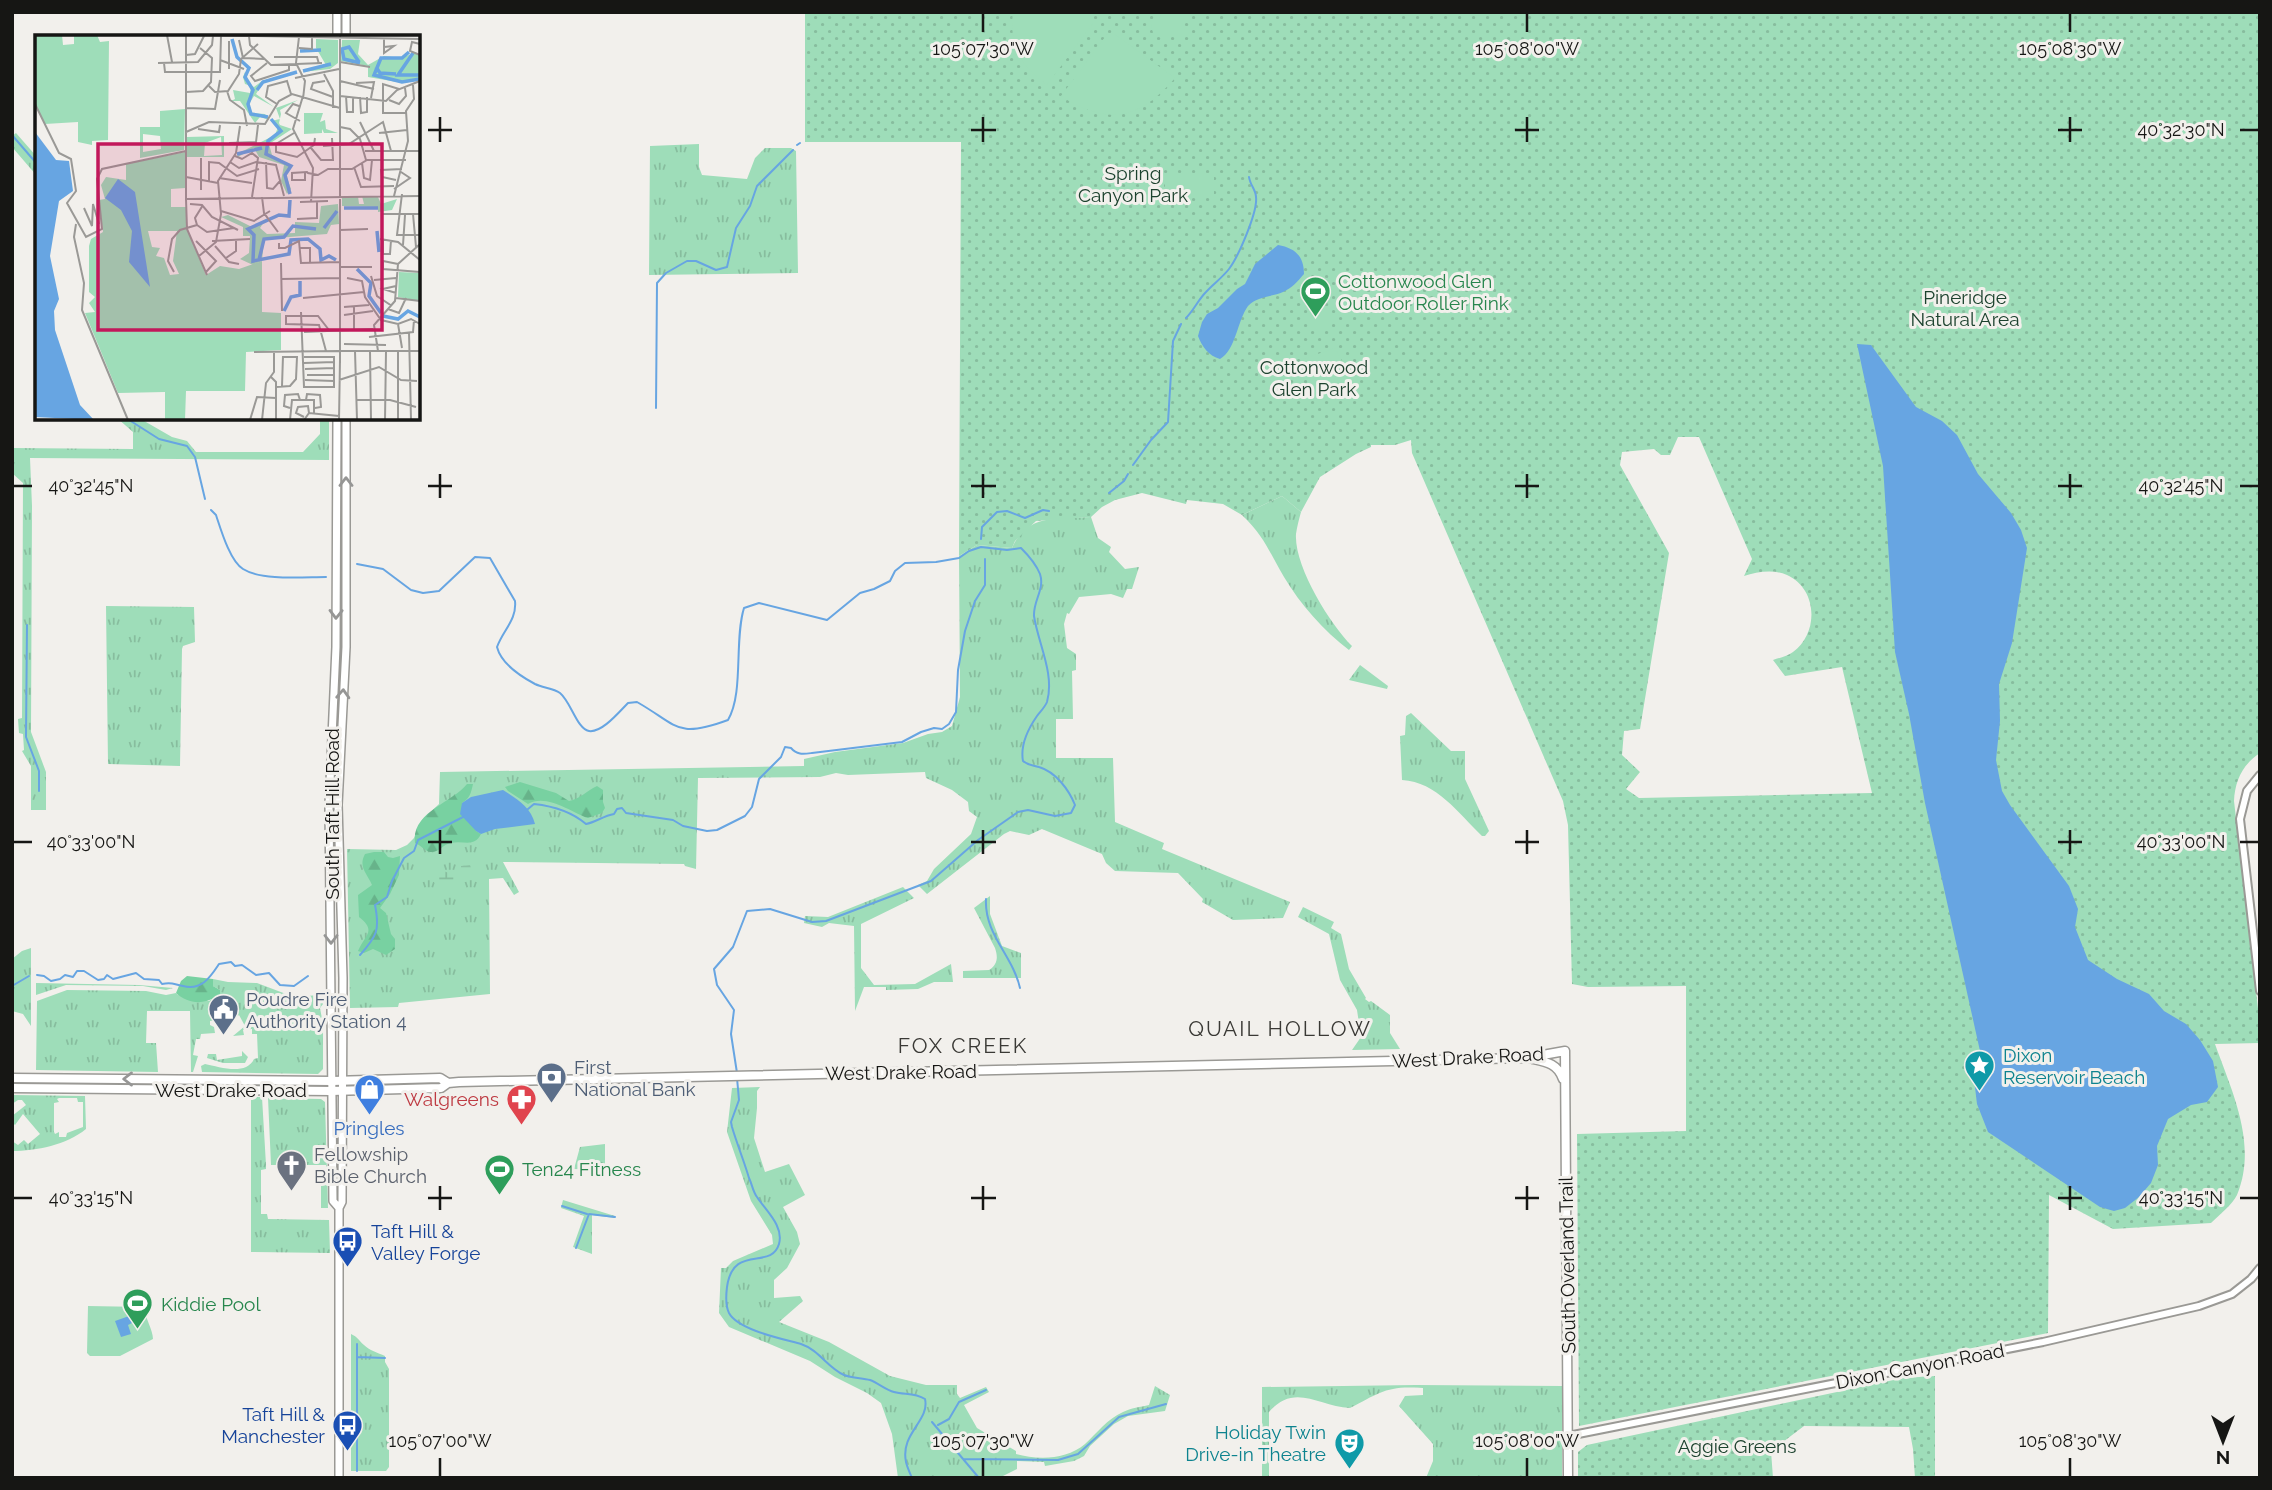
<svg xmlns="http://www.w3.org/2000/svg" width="2272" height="1490" font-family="Raleway,sans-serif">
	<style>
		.grass { fill: url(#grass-tufts); fill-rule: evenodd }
		.forest { fill: url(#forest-firs) }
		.wetland { fill: url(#wetland-marsh) }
		.park { fill: url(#park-dots); fill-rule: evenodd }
		.garden { fill: #9eddb9 }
		.water { fill: #67a5e2 }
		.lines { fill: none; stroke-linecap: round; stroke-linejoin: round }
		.stream { stroke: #67a5e2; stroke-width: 2 }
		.tertiary-casing { stroke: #9a9995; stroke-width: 10 }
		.secondary-casing { stroke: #9a9995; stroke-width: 10 }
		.primary-casing { stroke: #9a9995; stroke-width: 11 }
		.tertiary { stroke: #fff; stroke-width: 6 }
		.secondary { stroke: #fff; stroke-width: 7 }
		.primary { stroke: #fff; stroke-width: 8 }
		.oneway { stroke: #969695 }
		.ticks { fill: none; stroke: #161614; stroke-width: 2.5 }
		.labels { text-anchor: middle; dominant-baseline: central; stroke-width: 6; stroke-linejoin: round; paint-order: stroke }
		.park-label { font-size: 19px; fill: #1c422e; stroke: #f2f0ec }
		.leisure-label { font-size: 19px; fill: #27864d; stroke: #f2f0ec; text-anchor: start }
		.street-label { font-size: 19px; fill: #161614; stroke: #f2f0ec }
		.service-label { font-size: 19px; fill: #4e5e75; stroke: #f2f0ec; text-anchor: start }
		.culture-label { font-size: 19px; fill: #0d838f; stroke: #f2f0ec; text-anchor: start }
		.health-label { font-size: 19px; fill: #be3a42; stroke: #f2f0ec; text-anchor: end }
		.shop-label { font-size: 19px; fill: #366cbe; stroke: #f2f0ec }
		.worship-label { font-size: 19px; fill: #5b616d; stroke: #f2f0ec; text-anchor: start }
		.transit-label { font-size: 19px; fill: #164399; stroke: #f2f0ec; text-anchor: start }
		.neighbourhood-label { font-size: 21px; letter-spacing: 2px; fill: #3a3935; stroke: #f2f0ec }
		.inset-river { fill: none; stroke: #67a5e2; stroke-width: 3.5 }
		.inset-road { fill: none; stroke: #9a9996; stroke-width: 2 }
		.view { fill: #c2185b; fill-opacity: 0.15; stroke: #c2185b; stroke-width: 3.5 }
		.inset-edge { fill: none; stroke: #161614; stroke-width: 3.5 }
		.ticks-label { font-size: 18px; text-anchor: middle; fill: #161614; stroke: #f2f0ec; stroke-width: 6; stroke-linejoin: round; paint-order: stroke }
	</style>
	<defs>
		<pattern id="grass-tufts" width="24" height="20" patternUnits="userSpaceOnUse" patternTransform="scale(1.75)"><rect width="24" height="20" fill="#9eddb9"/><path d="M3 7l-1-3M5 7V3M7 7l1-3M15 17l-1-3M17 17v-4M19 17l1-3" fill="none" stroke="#87bd9e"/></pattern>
		<pattern id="forest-firs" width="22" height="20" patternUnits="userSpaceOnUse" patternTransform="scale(1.75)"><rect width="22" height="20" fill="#78d1a1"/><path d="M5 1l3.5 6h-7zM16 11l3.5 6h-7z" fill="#67b38a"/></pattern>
		<pattern id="wetland-marsh" width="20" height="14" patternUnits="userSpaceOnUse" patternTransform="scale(1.75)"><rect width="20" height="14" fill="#9eddb9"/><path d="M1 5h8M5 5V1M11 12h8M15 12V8" fill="none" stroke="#87bd9e"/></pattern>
		<pattern id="park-dots" width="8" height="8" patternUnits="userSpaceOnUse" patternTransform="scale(1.75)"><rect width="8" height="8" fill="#9eddb9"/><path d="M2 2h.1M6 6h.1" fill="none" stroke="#87bd9e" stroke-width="1.8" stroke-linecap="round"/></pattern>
	</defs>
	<rect width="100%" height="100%" fill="#f2f0ec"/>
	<path class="grass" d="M16,133l21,24v19l-25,-29v-11z
		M699,144v23l3,8 45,4 8,-21 10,-10h26l5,3 2,122 -149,2 1,-129z
		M117,418h22l33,19 15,4 9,11h107l17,-18v-16h9v42l-299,-2 2,48 -1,226 15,40v38h-15v-44l-9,-15 2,-1 -1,-16 -4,-1 -1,-14 4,-1 1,-235 -11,-10v-25l121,1v-17z
		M1282,496l19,16c-2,7 -4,15 -5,22 -2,32 34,90 56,112l-3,4c-25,-19 -49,-46 -65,-73 -15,-25 -19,-40 -42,-62z
		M1091,517l7,21 13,9 -2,5 16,17 14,-2 -7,22h-5l-4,9 -12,-4 -32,3 -10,17 -2,-1 -3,11 3,24 9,6v16l-4,1 1,48h-17v39h57l2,64 49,21 -2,6 128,53 -7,16 -50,2 -31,-18 1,-3 -25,-26 -63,-2 -9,-8 -4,-9 -60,-25 -13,6 -19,-4 -6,3 -77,60 -9,-9 9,-4 7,-12 37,-35 6,-17 -8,-6 -1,-9 -16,-12 -26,-12 -1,-6 -77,3 -12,-2 -16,4 -122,1 -2,91 -11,-3 -1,-2 -181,-2 16,30 -5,3 -11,-17 -14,1 1,115 -91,9 -1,4 -48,1 -3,-159 49,1 11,-5 7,-7 8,-18 17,-16 1,-32 364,-6v-7l31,-7 68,-9 25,-9 14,-2 10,-6 8,-29 -1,-141 18,-11 35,3c15,-35 47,-29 79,-31z
		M106,606l88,1 1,35 -12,4 -1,3 -2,117 -72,-2z
		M1360,665l28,21 -1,3 -38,-9z
		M1411,713l40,38h14v28l24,52 -4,5h-3c-24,-23 -45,-54 -80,-56l-2,-44 5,-1 1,-19z
		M903,887l11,11 -53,26v44l13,17 41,-1 36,-20 2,18h-19l-16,7 -32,1v-3h-22l-9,24 -1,-85 -25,-3 -7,4 -18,-4 1,-7 23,1z
		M990,896v18l12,32 19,7v25h-58v-7l26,-1c9,-6 9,-13 6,-22l-21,-40z
		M1303,907l31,15 -3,6 10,6 8,35 17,29 -1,1 4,3 2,-1 19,14v18l10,16 -48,1 9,-13 -4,-27 -17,-30 -11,-46 -31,-17z
		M31,948v78l-8,-12 -11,-3v-52l10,-8z
		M213,979l15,3 29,1 37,14 25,-2 4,9 -3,4 3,16v45l-5,5 -116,-2 -1,-6 4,-2c15,3 41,12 49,-5l4,-1 -1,-24h-5v-5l-9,1 1,5 -11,1 12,-10 -6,-11 -10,7 -3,-4 -16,3v4l4,2 1,6 -14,1 -1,5h-4l-3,16 5,1 -5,16h-2l-1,-61h-43l-1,32h10l2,29 -122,-2 1,-69 30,-11 79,1 20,4 10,-2 2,2 31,6 11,-8v-3l-7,-4z
		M36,983l103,2 34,3 -7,2 -23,-4 -77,-1 -30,10z
		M242,1051l6,6 -3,6h-22l-16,-5 1,-4h8l1,6 25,-4z
		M760,1087l-3,4v17l-3,30 11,34 24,-8 16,31 -22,12 14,25 3,12 -13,24 -13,12v18l26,-2 3,5 -24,21 50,20 61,34 36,9h31v9l3,4 26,-11 3,5 -25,13 13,23 39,23v3c22,6 50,6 69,-10 12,-11 22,-25 38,-32 8,-4 17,-5 26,-7l6,-19 15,9 -5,16 -37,5 -14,8 -24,22 -6,10 -10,5 -29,5 -1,-4 -27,-1v8l-18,9h-101l-6,-44 -11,-31 -14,-10 -32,-16 -25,-16 -81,-34 -10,-14 2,-45h5l7,-7 40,-17 -1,-9 -21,-34 -24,-69 5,-44z
		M12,1095l73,1 1,33c-20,16 -49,22 -74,22v-10l6,4 6,-5 4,4 12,-10 -17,-20 -8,11 -3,-3v-6l14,-11 -4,-5h-4l-6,4zM59,1098h18l1,4h5v25l-16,6 -1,4h-7v-5l-4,2 -1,-2v-29l5,-1 -2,-3z
		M251,1097h11l4,68v4l-5,1v44h6l1,5 61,1 1,33 -79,-1z
		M268,1098l53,1 4,3 3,106h-7v-32h5v-11h-55z
		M605,1144v26l-31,-1 6,-22z
		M563,1200l52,16v2l-23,-3v39l-19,-7 11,-31 -23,-8z
		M351,1334c7,3 7,6 13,11 5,5 14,8 21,11v6l4,7v98l-3,4h-35z
		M1416,1385l146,1v92h-136l7,-17v-17l-34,-38 6,-10 18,-1v-7c-36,-3 -44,5 -73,20 -31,-1 -55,-26 -81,4v66h-7v-91z"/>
	<path class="forest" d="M520,782l36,11 13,8c11,-2 17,-10 28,-15l6,4v12l2,6 -3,5 -14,5c-17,-6 -42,-25 -60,-14l-20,-13 -3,-4z
		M467,784h6c-2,9 -3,14 -11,19l14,28 5,3c-7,14 -17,6 -30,9 -8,1 -12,10 -21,9 -4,-1 -10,-7 -15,-9 -4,-31 37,-40 52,-59z
		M374,852h10l4,5 5,1 7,-2 -1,19 -9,19 -10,14 6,5 5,21 4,5v10l-9,6 -13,-6 -9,4 -6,-2c7,-16 19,-20 1,-34l-1,-22 14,-10c-5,-12 -14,-18 -7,-31z
		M187,976l26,3v7l7,4v4c-14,11 -31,11 -44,-1l5,-12z"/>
	<path class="wetland" d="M470,865l3,7 -5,4 -8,3 -11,13 -7,-1 -10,-11v-5l3,-4h9l11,5 6,-3v-7z"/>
	<path class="park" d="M805,12h1455v741c-18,12 -25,28 -26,48l26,225v17l-45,1c17,48 43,100 22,151 -5,10 -18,20 -26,28l-98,6 -64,-34 -1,138 -469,93 -2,-292 109,-3v-145l-98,1 -16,-3 -4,-159 -5,-24 -151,-348 -1,-13 -16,5h-24v2l-15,7 -36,23 -19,35 -19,-16 -40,19 -19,-11 -36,-4 -1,4 -44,-11 -27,7 -13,7 -11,10 -55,4 -21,20 -3,7 -35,-3 -18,11 2,-414h-156zM1678,437h21l53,122 -8,17c13,-4 29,-7 43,-1 31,14 32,58 6,77 -5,4 -14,6 -20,8l12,16 57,-9 30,126 -233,5 -13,-9 14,-17 -18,-17 2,-24 16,-2 29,-176 -49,-88 2,-13 32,-3 7,6h9z
		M1935,1376v102h-20l-2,-29 -4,-22 -105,-1 -33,25 2,27h-195v-26l9,-7 316,-67z"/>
	<path class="garden" d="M1013,12h72l8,6v5l-46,62c-26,-20 -38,-38 -34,-73z
		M1162,12h20v25h-28l-4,-17h9z
		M1108,33h5l62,45c-36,42 -67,48 -114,18z
		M1165,173h49v23h-49z
		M1145,183h9v12l-9,1v6l-9,1v-13h9z
		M1311,309h18v19h-18z
		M1335,348l16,30c-15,6 -23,8 -38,1l-10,-20z
		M88,1306l56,1c1,11 9,23 9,32l-33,17h-30l-3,-3z"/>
	<path class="water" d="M1278,245c17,3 26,11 26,29 -6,7 -12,14 -21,18 -11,5 -26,4 -35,14 -11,15 -12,44 -28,53 -11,-3 -18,-12 -22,-23l4,-14 5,-8 11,-6 19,-19 8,-5 10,-20z
		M1857,344l14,1 45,62 26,14 15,14 21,39 33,39 10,17 6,18 -15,95 -13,41 1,37 -4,39 6,31 8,14 59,81 9,23 -3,18 13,33 29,19 32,15 15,17 22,13 14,16 13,21 5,26 -11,15 -16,3 -23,14 -11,27 1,19 -7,18 -12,14 -14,11 -11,3 -14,-4 -112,-75 -11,-28 -3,-25 8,-19 -57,-257 -16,-89 -14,-62 -12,-186z
		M503,790c14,9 28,17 32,34l-40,5 -14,5 -5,-3 -16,-17 2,-11 9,-6z
		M132,1315l2,7 -6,3 3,9 -10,3 -6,-16z"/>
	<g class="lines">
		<path class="stream" d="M12,135l25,29
			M797,145l3,-2
			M1186,318c8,-8 12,-18 20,-26 7,-8 16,-14 23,-23 9,-12 29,-57 27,-72 0,-7 -6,-12 -7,-20
			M656,408l1,-125 9,-10 21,-12h9l20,9 11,-3 9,-39 14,-22 7,-20 36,-36
			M126,418l33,21 28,7 8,11 10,42
			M1133,465l18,-25 17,-18 5,-81 8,-17
			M1109,493l15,-12 4,-7
			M211,510l5,5c5,15 14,46 27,54 19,12 61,8 83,8
			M981,539l1,-12 15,-15 10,-1 18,7 18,-8 6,1
			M357,564l26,5 28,21 12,3 16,-2 36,-34 15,1 25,43c2,19 -12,29 -18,46 4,16 23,29 38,37 8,4 18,4 25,9 11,9 17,36 29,38 13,2 30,-19 39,-28l9,-1c42,24 39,37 91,18 16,-27 6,-80 16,-112l15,-5 68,17 33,-27 14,-4 16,-8 5,-10 10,-8 31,-1 23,-4 10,-7 12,-4 26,3 14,-2c8,8 15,16 19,26 5,15 -7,27 -6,42 4,27 21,58 13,86 -2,5 -7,10 -10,14 -9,13 -17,29 -14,45 6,5 10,4 16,6 17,5 30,23 36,38l-4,8 -16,3 -27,-6 -10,2 -40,28 -47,41 -105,40 -14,1 -42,-13 -23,2 -14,36 -19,22 3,16 17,25 -3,24 6,39
			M27,625l-1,112 13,34v20
			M528,809l6,-5c18,2 38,8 52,20 10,-2 17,-8 28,-10l3,-5 5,-1 4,5 47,7 10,6 24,5 10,-1 28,-14 7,-9 7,-28 22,-22 4,-10 6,1c6,7 12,6 21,5l90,-11 19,-10 13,-4 8,1 7,-5 7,-12 2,-42 7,-39 10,-30 10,-16v-26
			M986,899c-2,35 27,57 34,89
			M360,955c17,-19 20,-25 15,-50l12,-8 5,-16 12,-23 10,-7 4,-11 45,-23
			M37,975l7,1 7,5 9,-2 5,-4 8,2 4,-6h7l14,9 6,-1 3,-4 6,4 23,-6 8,6 15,1 3,4c11,-2 10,0 21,2 19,5 28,-10 36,-22l12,-2 4,4 7,-1 14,10 13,-2 11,12 14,1 14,-10
			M12,986l17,-10
			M737,1078l2,22 -8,22 1,5c5,17 12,34 17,51 3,6 4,14 8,19 9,14 27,29 22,47 -8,27 -46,-1 -52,43 -1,8 -2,18 2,26 9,17 54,26 72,31 18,6 26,23 43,31 8,3 18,3 26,5 8,3 16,10 24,12 11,3 20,0 31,7 5,22 -25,34 -19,63 1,5 4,11 6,16
			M562,1206l25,8
			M576,1248l13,-34 26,3
			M357,1344v13l28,1
			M932,1422l47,56
			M938,1425l11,-6 10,-17 27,-12
			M963,1459l95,1 20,-6 41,-37 47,-13
			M357,1471v-114"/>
		<defs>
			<path id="tertiary" d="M2260,775l-13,16 -7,28 20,172
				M1568,1436l475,-94 156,-36 33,-12 19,-15 9,-11"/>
			<path id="secondary" d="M337,12v25
				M346,12v25
				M337,418l-1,229 -7,158 4,396 6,7
				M339,1478v-270l3,-6 1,-224 -5,-173 8,-158v-229"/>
			<path id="primary" d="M1533,1059c14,3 25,5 30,20
				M12,1078l320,3 108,-3 8,5
				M12,1088l319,3 110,-3 7,-5 11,-1 1067,-24 39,-7 3,427"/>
		</defs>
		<use href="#tertiary" class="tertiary-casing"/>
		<use href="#secondary" class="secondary-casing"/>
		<use href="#primary" class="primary-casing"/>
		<use href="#tertiary" class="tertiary"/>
		<use href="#secondary" class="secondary"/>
		<use href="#primary" class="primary"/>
	</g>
	<defs><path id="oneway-chevron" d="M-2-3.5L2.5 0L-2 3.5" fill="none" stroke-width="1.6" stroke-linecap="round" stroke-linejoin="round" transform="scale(1.75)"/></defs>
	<g class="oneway">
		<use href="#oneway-chevron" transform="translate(346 482) rotate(-90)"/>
		<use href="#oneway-chevron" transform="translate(336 614) rotate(91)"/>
		<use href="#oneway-chevron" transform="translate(343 694) rotate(-87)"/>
		<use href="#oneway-chevron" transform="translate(331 939) rotate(90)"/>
		<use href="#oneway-chevron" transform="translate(128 1079) rotate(-180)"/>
	</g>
	<path class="ticks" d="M983,14v18M1527,14v18M2070,14v18M440,117v25M983,117v25M1527,117v25M2070,117v25M428,130h24M971,130h25M1515,130h24M2058,130h24M2240,130h18M440,474v24M983,474v24M1527,474v24M2070,474v24M14,486h18M428,486h24M971,486h25M1515,486h24M2058,486h24M2240,486h18M440,830v24M983,830v24M1527,830v24M2070,830v24M14,842h18M428,842h24M971,842h25M1515,842h24M2058,842h24M2240,842h18M440,1186v24M983,1186v24M1527,1186v24M2070,1186v24M14,1198h18M428,1198h24M971,1198h25M1515,1198h24M2058,1198h24M2240,1198h18M440,1458v18M983,1458v18M1527,1458v18M2070,1458v18"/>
	<defs>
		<symbol id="stadium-pin" viewBox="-11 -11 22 30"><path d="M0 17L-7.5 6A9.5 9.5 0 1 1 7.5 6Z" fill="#2e9e5b" stroke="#f2f0ec"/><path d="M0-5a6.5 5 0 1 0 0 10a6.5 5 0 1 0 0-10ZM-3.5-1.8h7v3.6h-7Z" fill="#fff"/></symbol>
		<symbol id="civic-pin" viewBox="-11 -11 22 30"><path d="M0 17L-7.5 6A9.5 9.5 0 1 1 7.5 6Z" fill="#5c6f8a" stroke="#f2f0ec"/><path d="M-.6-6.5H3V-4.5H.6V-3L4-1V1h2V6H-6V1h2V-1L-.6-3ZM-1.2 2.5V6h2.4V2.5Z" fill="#fff"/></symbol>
		<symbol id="sight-pin" viewBox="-11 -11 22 30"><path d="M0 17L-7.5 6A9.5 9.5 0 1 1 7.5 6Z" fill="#0f9aa8" stroke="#f2f0ec"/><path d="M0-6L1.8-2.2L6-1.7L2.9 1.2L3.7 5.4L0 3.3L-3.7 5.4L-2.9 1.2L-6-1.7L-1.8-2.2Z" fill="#fff"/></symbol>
		<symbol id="bank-pin" viewBox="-11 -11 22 30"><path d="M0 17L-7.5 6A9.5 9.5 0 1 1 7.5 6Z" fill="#5c6f8a" stroke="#f2f0ec"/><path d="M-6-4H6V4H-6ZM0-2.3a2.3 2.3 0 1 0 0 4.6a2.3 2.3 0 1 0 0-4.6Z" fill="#fff"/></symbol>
		<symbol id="shop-pin" viewBox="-11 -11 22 30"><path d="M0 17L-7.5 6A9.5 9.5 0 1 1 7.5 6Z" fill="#3f7fe0" stroke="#f2f0ec"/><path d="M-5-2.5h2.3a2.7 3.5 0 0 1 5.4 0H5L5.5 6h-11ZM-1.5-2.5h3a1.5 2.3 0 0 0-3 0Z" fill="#fff"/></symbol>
		<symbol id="pharmacy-pin" viewBox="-11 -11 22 30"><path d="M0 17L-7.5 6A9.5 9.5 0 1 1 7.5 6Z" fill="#e0444e" stroke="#f2f0ec"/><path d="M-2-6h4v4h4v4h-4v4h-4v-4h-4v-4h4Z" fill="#fff"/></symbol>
		<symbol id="church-pin" viewBox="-11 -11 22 30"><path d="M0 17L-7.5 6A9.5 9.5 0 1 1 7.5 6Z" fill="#6b7280" stroke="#f2f0ec"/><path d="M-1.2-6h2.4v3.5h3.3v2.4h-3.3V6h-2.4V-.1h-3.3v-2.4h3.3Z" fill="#fff"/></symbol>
		<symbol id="bus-pin" viewBox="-11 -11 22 30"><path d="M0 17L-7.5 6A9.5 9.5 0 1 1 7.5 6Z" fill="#1a4fb4" stroke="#f2f0ec"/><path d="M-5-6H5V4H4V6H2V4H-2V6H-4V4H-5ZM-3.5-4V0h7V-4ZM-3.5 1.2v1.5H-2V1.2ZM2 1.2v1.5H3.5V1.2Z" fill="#fff"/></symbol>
		<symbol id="theatre-pin" viewBox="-11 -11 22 30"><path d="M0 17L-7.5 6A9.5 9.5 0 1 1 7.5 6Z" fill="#0f9aa8" stroke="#f2f0ec"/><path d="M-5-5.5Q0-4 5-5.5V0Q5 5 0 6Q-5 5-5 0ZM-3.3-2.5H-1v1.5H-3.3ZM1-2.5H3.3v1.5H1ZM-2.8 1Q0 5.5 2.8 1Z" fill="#fff"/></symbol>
	</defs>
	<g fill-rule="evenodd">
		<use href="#stadium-pin" x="1298" y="274" width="35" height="47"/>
		<use href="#civic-pin" x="206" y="992" width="35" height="47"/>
		<use href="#sight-pin" x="1962" y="1048" width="35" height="47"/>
		<use href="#bank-pin" x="534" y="1060" width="35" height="47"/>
		<use href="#shop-pin" x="352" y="1072" width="35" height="47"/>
		<use href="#pharmacy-pin" x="504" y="1082" width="35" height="47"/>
		<use href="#church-pin" x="274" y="1148" width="35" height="47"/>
		<use href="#stadium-pin" x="482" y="1152" width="35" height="47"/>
		<use href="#bus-pin" x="330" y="1224" width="35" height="47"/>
		<use href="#stadium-pin" x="120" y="1286" width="35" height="47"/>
		<use href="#bus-pin" x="330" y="1408" width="35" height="47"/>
		<use href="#theatre-pin" x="1332" y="1426" width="35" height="47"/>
	</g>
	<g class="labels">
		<g class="park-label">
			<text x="1133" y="173">Spring<tspan x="1133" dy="22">Canyon Park</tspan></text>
			<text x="1965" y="297">Pineridge<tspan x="1965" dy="22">Natural Area</tspan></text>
			<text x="1314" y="367">Cottonwood<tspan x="1314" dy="22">Glen Park</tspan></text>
			<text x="1737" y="1446">Aggie Greens</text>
		</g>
		<g class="leisure-label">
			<text x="1338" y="281">Cottonwood Glen<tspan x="1338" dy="22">Outdoor Roller Rink</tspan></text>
			<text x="522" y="1169">Ten24 Fitness</text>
			<text x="161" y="1304">Kiddie Pool</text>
		</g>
		<g class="street-label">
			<text transform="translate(332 814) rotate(-90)">South Taft Hill Road</text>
			<text transform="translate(1468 1057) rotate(-3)">West Drake Road</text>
			<text transform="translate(901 1072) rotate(-1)">West Drake Road</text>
			<text x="231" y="1090">West Drake Road</text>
			<text transform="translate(1567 1265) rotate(-91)">South Overland Trail</text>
			<text transform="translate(1920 1366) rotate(-11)">Dixon Canyon Road</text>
		</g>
		<g class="service-label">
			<text x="246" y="999">Poudre Fire<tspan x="246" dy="22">Authority Station 4</tspan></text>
			<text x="574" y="1067">First<tspan x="574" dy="22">National Bank</tspan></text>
		</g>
		<g class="culture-label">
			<text x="2003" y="1055">Dixon<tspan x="2003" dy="22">Reservoir Beach</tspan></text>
			<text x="1326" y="1432" text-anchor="end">Holiday Twin<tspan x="1326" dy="22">Drive-in Theatre</tspan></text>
		</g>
		<g class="health-label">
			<text x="499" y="1099">Walgreens</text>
		</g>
		<g class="shop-label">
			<text x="369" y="1128">Pringles</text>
		</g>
		<g class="worship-label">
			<text x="314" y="1154">Fellowship<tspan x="314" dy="22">Bible Church</tspan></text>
		</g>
		<g class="transit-label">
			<text x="371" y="1231">Taft Hill &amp;<tspan x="371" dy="22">Valley Forge</tspan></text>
			<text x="325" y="1414" text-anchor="end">Taft Hill &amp;<tspan x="325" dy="22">Manchester</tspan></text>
		</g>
		<g class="neighbourhood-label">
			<text x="1280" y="1028">QUAIL HOLLOW</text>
			<text x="963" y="1045">FOX CREEK</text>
		</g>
	</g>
	<g transform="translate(35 35)">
		<rect width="385" height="385" fill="#f2f0ec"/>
		<path d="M281,4l22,1v23l-8,6 -28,3 24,-7 -10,-17zM262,36l-34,12 -7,11 18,13 -20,-11 -5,8 3,9 13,1 4,6 -9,-3 -5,6 -15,-22h-9l4,-2 -2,-9 17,3 1,-7 -6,-2 -2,-7 2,-5 2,11 7,4 8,-6zM263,65l-18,10 1,4 -2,9 1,2 12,4 -23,15 3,11 20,11 -6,9 5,14 -4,5 -6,-13 3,-16 -25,-8 -5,-9 -16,9 -1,-3 38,-19 3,-8 -7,-6 9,-2 -4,-11zM269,78h19l-3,9 5,-2 1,9 12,4h-14l-2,-4v4l-18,1zM189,101v21h-37v-20zM186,102l1,18 -18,1 1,-13zM323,161l1,8h5l-2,-8 16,1 3,7 16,-5 -5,11 -14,2v-5l-36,-1v-9zM303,169l1,20 -8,1 -4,9 -63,5 -2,22 -9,4 -13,-6 9,-6 1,-17h-7v-9l-22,-10 7,-2 24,12 14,-8 -6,9 7,6 28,-1v-11l24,1 2,-17z" fill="#9eddb9" fill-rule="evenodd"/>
		<path d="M0,0h27l1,10 11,-1v-9h23l3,7 9,-1 -1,99 -16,1v4l-14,-3v-20l-33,2 -10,-20zM307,5h18l-2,14 10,11 16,-9 18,2 13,-6 5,3v25l-17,3 -35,-6v-11l-27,-5zM150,74l-1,41 -44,8v-31h20v-16zM108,99l17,2 1,13 -18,3zM150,117v36l-14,1v18h15v20l20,48 14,-9 19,3 23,-8v51l19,1v37l-35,2 -1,39h-59l-1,29h-20v-28l-47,1 -33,-80 10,-1 -6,-9 6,-6 -6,-5v-46l2,-7 12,-7 -4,-32 6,-1 -4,-14 5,-8 20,3v-16zM113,196h29l-4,30 6,13 -9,1 -6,-17 -8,-2 4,-8 -8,-1zM364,237l21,1v28l-22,-4z" fill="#9eddb9" fill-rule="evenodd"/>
		<path d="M0,97l21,28 13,1 4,30 -14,10 -9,55 9,43 -5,12 1,19 25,75 14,15 -59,-3zM83,144l17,13 15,95 -21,-25 3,-31 -11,-21 -16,-12z" fill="#67a5e2"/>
		<path class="inset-river" d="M197,4l5,18 12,11 -4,9 8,13 -5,14 3,10 17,3M265,16l21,-1M374,17l-7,6h-21l-7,17 28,7 18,-3M378,18l-15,22h22M324,27l-10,-15 -7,2 2,10 16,4M341,32l4,6 16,1M268,36l28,-7M222,55l6,-8 34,-10M236,84l10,12 -13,10 -2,13 25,12 -6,9 5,19M202,119l25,-6M255,165l-1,16 -10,-1 -31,14 6,6 -1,26 36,-7 2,-14 17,-1 12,10 1,11 8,-4 7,4M309,173h34M289,193l13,-17M342,196l2,21M224,225l5,-21 20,-2 9,-11 23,3M322,234l14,14 -2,13 12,17M249,276l7,-14 9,-2v-14M348,281l15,3 10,-8 12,6"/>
		<path class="inset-road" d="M132,0l5,27M151,0v164l234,-3M162,0l223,4M214,1l1,9 21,20 51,-2M264,2l-3,26 9,18 -2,18M204,5l4,18 21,1M194,6v28M385,9l-8,-2 -2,9 10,4M349,12l10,-1 -10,7v-14M264,13l13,1v-11M151,20l9,-1 9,-18M239,22h43l2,7M185,25l24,9M305,27l30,5M123,28l40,-1 14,-17 1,-9M129,28l1,9h55l1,-36M232,28l-16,13 4,5 34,-11v-6M289,39l9,17v17M260,43l44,-9M290,46l-12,2 -2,6 22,8M305,46l34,8M321,48l18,-1 -3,16M174,51l6,6 13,-1 11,-17 2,-15 17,-15M364,54l-16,-5v29h23M192,56l3,9 14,10 3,16M151,57l17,-1 8,-9 1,-24 -12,-10M268,61l-10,33 20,39 -2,34M305,61l46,5 11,-11 23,-9M311,61l1,16h6v-15M325,62l1,16 6,-1v-15M354,65l10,4 7,-8 -1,-8M0,69l24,49 12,6 5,32 -9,12 19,34 16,-8 -5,-50 5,-10 84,-18M242,69l-11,-7 2,-11 19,-5 4,13M264,71l-6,-2 -7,9 14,8M151,73l29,1 5,-29M325,87l14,29M305,92l10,2 10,10 6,21M163,94l21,3 1,-7M151,97l23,-10 56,2 14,-23 13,-7 48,14M259,98l-18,11v8l21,5 17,-12 1,-7M344,98l28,-3M194,108l27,-1 2,-17M288,111l26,-2 34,-22 8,29M276,113l10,12h12l-1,-22M330,116h55M200,121l7,3 10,-6 6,5 -6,39M166,123v32M195,127l9,6 17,-6 20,3 8,31M231,127l1,26 6,1 7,-8M327,128l2,15 6,2 2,-20M319,132l7,20 33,-1M270,138v7h-13v-7l15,-1 1,1 10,2 10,-6h24l15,-9h39M151,142l32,6M184,143l33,5M361,145l-14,-3 -1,-7 21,-1M174,148v-21l10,1 18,13 22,-7M359,154l16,-11 -9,-6M367,159l-5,41h23M359,161l14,-55 -2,-30 8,-12 -1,-14M227,162l2,16 14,19M151,164l1,30 20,46M265,167l28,-1M155,169l12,1 10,12 26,13M49,173l8,18 1,-22 6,20M186,176l33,10 16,-10M348,179h37M378,179l3,33M262,184l20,-1v-16M41,189l-2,13 10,46 -2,27 46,110M162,190l10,7 27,-4M162,190l-2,-7 8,-13M305,195l28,-1M345,204l18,3 22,18M348,205v14h7l1,-14M161,206l20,20 -10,11M177,206l38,-2M244,208v5h6l14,-7 2,22 39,-1M368,210l2,-30M180,211l14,16 10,2M265,213h10v15M164,221l17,-14 5,-28 -3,-33 18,-28 4,-27M191,223l10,-7v-12M246,228l1,48M363,229l-15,-3v8l37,3M305,232h32M139,237l-6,-11 4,-22 8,-9 17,-5M336,241l6,20 15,10M312,243l15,3 3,16 16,23 17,4 13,-5 9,5M246,244l59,-1M339,245l22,-2M361,251l-13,3 13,4M268,263l61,-6M361,263l24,3M309,272l25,-2M353,274l11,4 7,-15M266,277l3,75h30v-30h-30M309,280l29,-4M363,289l4,24M319,294v-22M269,297l69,-3M374,297l2,88M334,302l44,-5 1,-12M309,309l42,1M291,316l-7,-26 -33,-1v-8h32l11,14M304,316h81M320,316l2,69M335,316l1,69M343,316l-4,-26 21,-24 3,-37 22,-20M219,317l85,-1M269,328l30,-1M305,328v-328M270,334l29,-1M272,340h27M236,342l5,5v38M270,345l29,1M304,345l40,-13 22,13 16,1M247,351l1,-30M241,352l14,-1 6,-7 1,-22h-14M271,365l1,-6 13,1 1,12 -6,1M322,365h33l26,7M255,373l-6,-2 1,-11 13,-1 2,6M269,382l-8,-4 2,-6 10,-1 1,7M215,385l7,-23 19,1M227,385l4,-37 8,-11v-20M255,385l2,-20h22v13M269,385l5,-7 30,3M304,385l1,-61M350,385l1,-69M363,385v-69"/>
		<path class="view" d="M63,109h284v186h-284z"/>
		<rect width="385" height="385" class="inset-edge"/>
	</g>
	<g class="ticks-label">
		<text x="983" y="55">105°07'30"W</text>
		<text x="1527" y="55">105°08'00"W</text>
		<text x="2070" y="55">105°08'30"W</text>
		<text x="2181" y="136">40°32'30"N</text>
		<text x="2181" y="492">40°32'45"N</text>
		<text x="91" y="492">40°32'45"N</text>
		<text x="2181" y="848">40°33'00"N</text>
		<text x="91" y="848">40°33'00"N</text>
		<text x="2181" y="1204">40°33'15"N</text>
		<text x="91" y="1204">40°33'15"N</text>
		<text x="440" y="1447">105°07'00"W</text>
		<text x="983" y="1447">105°07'30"W</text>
		<text x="1527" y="1447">105°08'00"W</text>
		<text x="2070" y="1447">105°08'30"W</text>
	</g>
	<rect width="2272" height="1490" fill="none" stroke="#161614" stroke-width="28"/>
	<g transform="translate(2223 1441) rotate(180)" stroke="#f2f0ec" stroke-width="5" paint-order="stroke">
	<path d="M0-5L12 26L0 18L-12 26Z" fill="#161614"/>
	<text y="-10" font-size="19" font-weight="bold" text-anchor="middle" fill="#161614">N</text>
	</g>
</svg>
